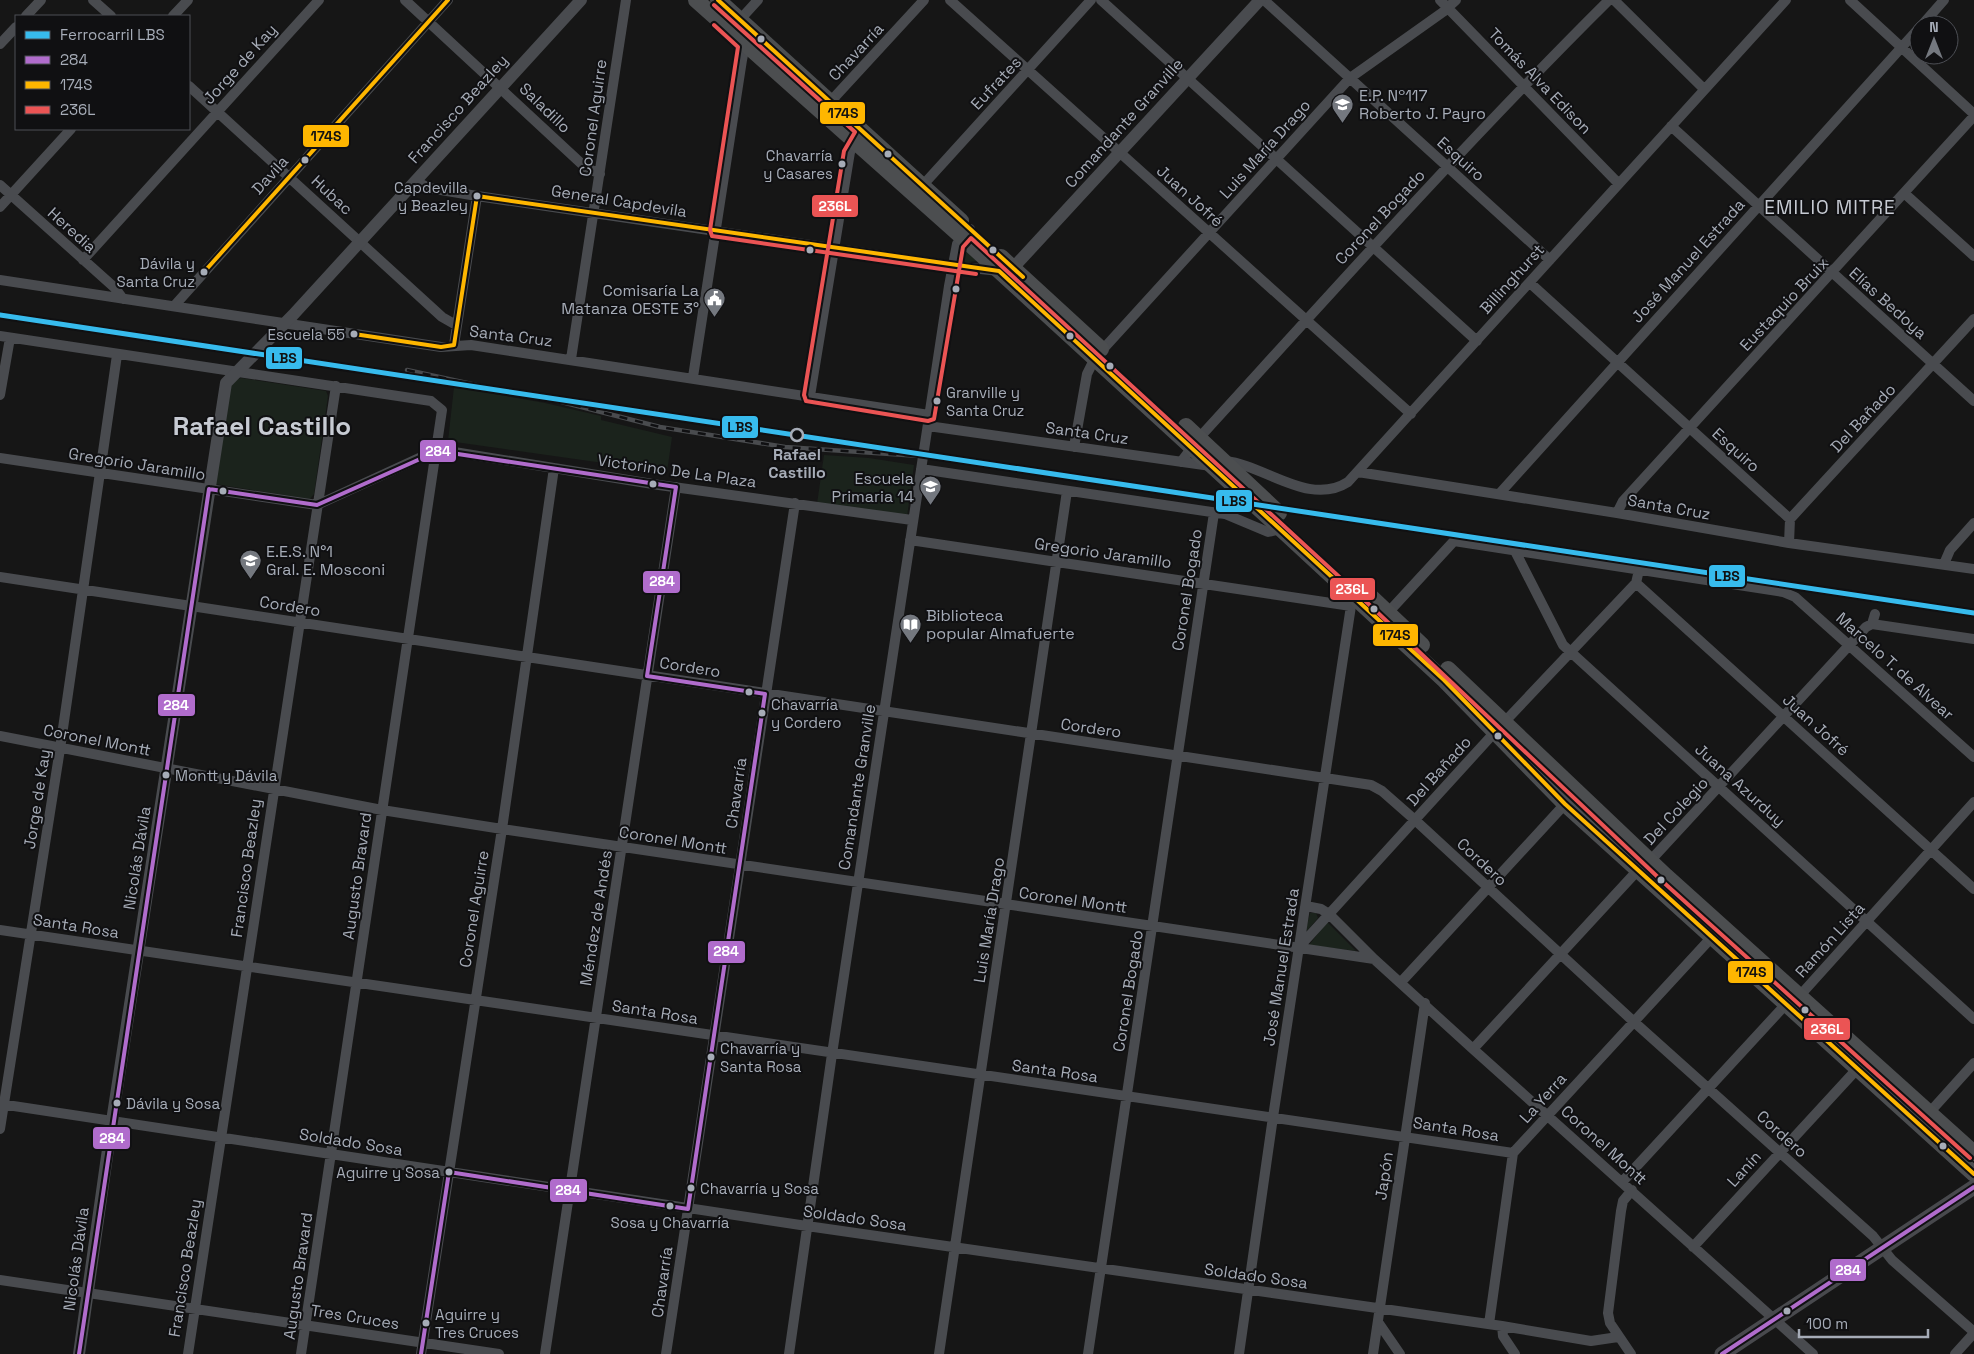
<svg xmlns="http://www.w3.org/2000/svg" width="1974" height="1354" font-family="'Space Grotesk',sans-serif">
	<style>
		.green { fill: #1b231c }
		.lines { fill: none; stroke-linecap: round; stroke-linejoin: round }
		.minor { stroke: #494b4f; stroke-width: 10 }
		.tertiary { stroke: #494b4f; stroke-width: 12 }
		.secondary { stroke: #48494d; stroke-width: 15 }
		.primary { stroke: #4c4e50; stroke-width: 16 }
		.rail-casing { stroke: #494b4e; stroke-width: 4.5 }
		.rail { stroke: #101012; stroke-width: 2.5; stroke-dasharray: 8; stroke-linecap: butt }
		.bus-1-casing { stroke: #101012; stroke-width: 8 }
		.bus-2-casing { stroke: #101012; stroke-width: 8 }
		.bus-3-casing { stroke: #101012; stroke-width: 8 }
		.bus-1 { stroke: #b06ccc; stroke-width: 4 }
		.bus-2 { stroke: #feb600; stroke-width: 4 }
		.bus-3 { stroke: #eb5454; stroke-width: 4 }
		.rail-1-casing { stroke: #101012; stroke-width: 9 }
		.rail-1 { stroke: #37bbed; stroke-width: 5 }
		.bus-dot { fill: #a6acb7; stroke: #101012; stroke-width: 2 }
		.stop-dot { fill: #101012; stroke: #a6acb7; stroke-width: 2.5 }
		.labels { text-anchor: middle; dominant-baseline: central; stroke-width: 4; stroke-linejoin: round; paint-order: stroke }
		.bus-label { font-size: 15px; fill: #a6acb7; stroke: #101012; text-anchor: start }
		.street-label { font-size: 16px; fill: #a6acb7; stroke: #101012 }
		.poi-label { font-size: 16px; fill: #a6acb7; stroke: #101012; text-anchor: start }
		.stop-label { font-size: 16px; font-weight: bold; fill: #a6acb7; stroke: #101012 }
		.quarter-label { font-size: 19px; letter-spacing: 1px; fill: #c7cbd3; stroke: #101012 }
		.town-label { font-size: 26px; font-weight: bold; fill: #c7cbd3; stroke: #101012 }
		.line-badge { stroke: #101012; stroke-width: 2 }
		.badge-label { font-size: 14px; text-anchor: middle; font-weight: bold; fill: #fff }
		.pale-badge-label { font-size: 14px; text-anchor: middle; font-weight: bold; fill: #111 }
	</style>
	<rect width="100%" height="100%" fill="#161616"/>
	<path class="green" d="M964,248l13,13 -16,2 -2,-3 2,-11z
		M241,378l85,13 2,5 -14,98 -4,5 -95,-15 13,-95 10,-10z
		M454,387l91,16 56,13v4l71,17 -5,35 -219,-31z
		M824,455l45,3 45,7 -7,52 -90,-13z
		M1310,913h6l2,5 -13,15z
		M1327,922l29,29 -47,-6z"/>
	<g class="lines">
		<path class="minor" d="M93,0l18,16
			M405,0l180,167 15,7
			M950,0l461,414
			M1101,0l376,341
			M1264,0l286,260
			M1440,0l178,183
			M1614,0l90,89
			M1850,0l124,114
			M26,16l15,-16
			M173,16l15,-16
			M737,23l21,-23
			M1922,25l22,-25
			M0,44l16,-17
			M189,86l253,231 14,8
			M831,101l93,-101
			M1671,126l303,275
			M415,181l14,7 48,8 476,70 46,5
			M0,185l115,103 8,11
			M923,185l168,-185
			M1904,193l70,63
			M0,207l71,-78
			M83,260l236,-260
			M0,280l441,67 30,-2 458,70
			M1530,283l260,236
			M175,305l273,-305
			M0,336l431,65 11,9 -141,944
			M454,345l23,-149
			M571,359l55,-359
			M693,377l49,-317 3,-15 4,-4
			M0,395l10,-57
			M810,396l40,-244 8,-14
			M928,426l283,40
			M1074,447l13,-73 8,-16 255,-280 93,-66 13,-12
			M0,458l317,47 113,-52 18,-2 211,34 253,35
			M1225,461c40,4 84,46 123,21l438,-482
			M1181,462l18,-24c135,-148 268,-297 410,-438
			M921,469l304,45 43,18 13,-3
			M1358,472l259,41 172,30 185,26
			M1500,493l419,-465
			M1617,513l6,-12 351,-385
			M910,540l441,66
			M1789,543l1,-24 184,-200
			M1515,551l48,94 411,374
			M1944,564l6,-14 24,-27
			M0,577l1371,208 11,6 33,29 218,201 240,215 19,24 82,72
			M1636,583l338,306
			M1384,617l70,-76 329,51 12,5 179,160
			M1872,624l102,15
			M0,736l382,74 120,19 872,130
			M1306,906l15,3 8,5 45,45 99,90 340,305
			M0,930l1513,223
			M1300,946l194,-213 142,-150 3,-13
			M1402,981l163,-177
			M1473,1049l165,-179 12,-9 216,-234 6,-3 3,-10
			M0,1104l807,122 695,100 89,15 27,-4
			M1929,1113l45,-50
			M0,1129l60,-380 57,-394
			M1623,1181l164,-178 17,-12 170,-189
			M1693,1247l165,-179
			M0,1280l499,74
			M1378,1322l22,32
			M1489,1324l24,-171 199,-216
			M1502,1326l1,10 12,18
			M188,1354l148,-968
			M421,1354l81,-525 52,-361
			M545,1354l131,-867
			M666,1354l129,-851
			M789,1354l43,-300 117,-768 8,-42 13,-15
			M939,1354l128,-863
			M1088,1354l126,-841
			M1239,1354l34,-237 78,-511 8,-12
			M1373,1354l52,-351
			M1631,1354l-21,-31 -2,-10 13,-102 2,-10 9,-11
			M1955,1354l19,-21"/>
		<path class="tertiary" d="M1013,268l247,-268
			M79,1354l33,-233 114,-738 67,-68 288,-315"/>
		<path class="secondary" d="M1722,1354l252,-167"/>
		<path class="primary" d="M696,0l266,237 319,292 163,151 121,124 409,370
			M718,0l243,221
			M1001,257l100,92
			M1186,426l93,87
			M1366,592l56,53
			M1448,669l218,207 308,277"/>
		<defs>
			<path id="rail" d="M407,370l83,18
				M542,397l118,30 125,20 165,11"/>
		</defs>
		<use href="#rail" class="rail-casing"/>
		<use href="#rail" class="rail"/>
		<defs>
			<path id="bus-1" d="M209,489l108,16 121,-54 238,36
				M647,676l29,-189
				M647,676l118,18
				M449,1172l239,37
				M688,1209l77,-515
				M79,1354l130,-865
				M421,1354l28,-182
				M1722,1354l252,-167"/>
			<path id="bus-2" d="M718,0l305,277
				M204,272l244,-272
				M354,334l87,13 13,-2 23,-149 522,75 445,409 121,124 409,370"/>
			<path id="bus-3" d="M714,5l141,127 -11,19 -40,244 2,6 122,20 6,-2 29,-172 8,-9 388,357 303,286 308,277
				M714,25l24,22 -28,183 2,6 264,38"/>
		</defs>
		<use href="#bus-1" class="bus-1-casing"/>
		<use href="#bus-2" class="bus-2-casing"/>
		<use href="#bus-3" class="bus-3-casing"/>
		<use href="#bus-1" class="bus-1"/>
		<use href="#bus-2" class="bus-2"/>
		<use href="#bus-3" class="bus-3"/>
		<defs>
			<path id="rail-1" d="M0,315l1974,298"/>
		</defs>
		<use href="#rail-1" class="rail-1-casing"/>
		<use href="#rail-1" class="rail-1"/>
	</g>
	<defs>
		<symbol id="school-pin" viewBox="-11 -11 22 30"><path d="M0 17L-7.5 6A9.5 9.5 0 1 1 7.5 6Z" fill="#74787f" stroke="#101012"/><path d="M0-5L7-2L0 1L-7-2ZM-4 1L0 2.5L4 1V4Q0 6-4 4Z" fill="#fff"/></symbol>
		<symbol id="civic-pin" viewBox="-11 -11 22 30"><path d="M0 17L-7.5 6A9.5 9.5 0 1 1 7.5 6Z" fill="#74787f" stroke="#101012"/><path d="M-.6-6.5H3V-4.5H.6V-3L4-1V1h2V6H-6V1h2V-1L-.6-3ZM-1.2 2.5V6h2.4V2.5Z" fill="#fff"/></symbol>
		<symbol id="library-pin" viewBox="-11 -11 22 30"><path d="M0 17L-7.5 6A9.5 9.5 0 1 1 7.5 6Z" fill="#74787f" stroke="#101012"/><path d="M-6-4Q-3-5.5-.7-3.5V5Q-3 3-6 4ZM6-4Q3-5.5 .7-3.5V5Q3 3 6 4Z" fill="#fff"/></symbol>
	</defs>
	<g fill-rule="evenodd">
		<use href="#school-pin" x="1330" y="92" width="25" height="34"/>
		<use href="#civic-pin" x="702" y="286" width="25" height="34"/>
		<use href="#school-pin" x="918" y="474" width="25" height="34"/>
		<use href="#school-pin" x="238" y="548" width="25" height="34"/>
		<use href="#library-pin" x="898" y="612" width="25" height="34"/>
	</g>
	<g class="bus-dot">
		<circle cx="761" cy="39" r="4.5"/>
		<circle cx="888" cy="154" r="4.5"/>
		<circle cx="305" cy="160" r="4.5"/>
		<circle cx="842" cy="164" r="4.5"/>
		<circle cx="477" cy="196" r="4.5"/>
		<circle cx="810" cy="250" r="4.5"/>
		<circle cx="993" cy="250" r="4.5"/>
		<circle cx="204" cy="272" r="4.5"/>
		<circle cx="956" cy="289" r="4.5"/>
		<circle cx="354" cy="334" r="4.5"/>
		<circle cx="1070" cy="336" r="4.5"/>
		<circle cx="1110" cy="366" r="4.5"/>
		<circle cx="937" cy="401" r="4.5"/>
		<circle cx="653" cy="484" r="4.5"/>
		<circle cx="223" cy="491" r="4.5"/>
		<circle cx="1374" cy="609" r="4.5"/>
		<circle cx="749" cy="692" r="4.5"/>
		<circle cx="762" cy="713" r="4.5"/>
		<circle cx="1498" cy="736" r="4.5"/>
		<circle cx="166" cy="775" r="4.5"/>
		<circle cx="1661" cy="880" r="4.5"/>
		<circle cx="1805" cy="1010" r="4.5"/>
		<circle cx="711" cy="1057" r="4.5"/>
		<circle cx="117" cy="1103" r="4.5"/>
		<circle cx="1943" cy="1146" r="4.5"/>
		<circle cx="449" cy="1172" r="4.5"/>
		<circle cx="691" cy="1188" r="4.5"/>
		<circle cx="670" cy="1206" r="4.5"/>
		<circle cx="1787" cy="1311" r="4.5"/>
		<circle cx="426" cy="1323" r="4.5"/>
	</g>
	<circle class="stop-dot" cx="797" cy="435" r="6"/>
	<g class="labels">
		<g class="bus-label">
			<text x="833" y="155" text-anchor="end">Chavarría<tspan x="833" dy="18">y Casares</tspan></text>
			<text x="468" y="187" text-anchor="end">Capdevilla<tspan x="468" dy="18">y Beazley</tspan></text>
			<text x="195" y="263" text-anchor="end">Dávila y<tspan x="195" dy="18">Santa Cruz</tspan></text>
			<text x="345" y="334" text-anchor="end">Escuela 55</text>
			<text x="946" y="392">Granville y<tspan x="946" dy="18">Santa Cruz</tspan></text>
			<text x="771" y="704">Chavarría<tspan x="771" dy="18">y Cordero</tspan></text>
			<text x="175" y="775">Montt y Dávila</text>
			<text x="720" y="1048">Chavarría y<tspan x="720" dy="18">Santa Rosa</tspan></text>
			<text x="126" y="1103">Dávila y Sosa</text>
			<text x="440" y="1172" text-anchor="end">Aguirre y Sosa</text>
			<text x="700" y="1188">Chavarría y Sosa</text>
			<text x="670" y="1222" text-anchor="middle">Sosa y Chavarría</text>
			<text x="435" y="1314">Aguirre y<tspan x="435" dy="18">Tres Cruces</tspan></text>
		</g>
		<g class="street-label">
			<text transform="translate(856 52) rotate(-47)">Chavarría</text>
			<text transform="translate(240 64) rotate(-48)">Jorge de Kay</text>
			<text transform="translate(1540 81) rotate(46)">Tomás Alva Edison</text>
			<text transform="translate(996 83) rotate(-47)">Eufrates</text>
			<text transform="translate(545 108) rotate(44)">Saladillo</text>
			<text transform="translate(458 109) rotate(-48)">Francisco Beazley</text>
			<text transform="translate(593 118) rotate(-82)">Coronel Aguirre</text>
			<text transform="translate(1124 123) rotate(-48)">Comandante Granville</text>
			<text transform="translate(1265 149) rotate(-48)">Luis María Drago</text>
			<text transform="translate(1461 159) rotate(42)">Esquiro</text>
			<text transform="translate(270 175) rotate(-48)">Davila</text>
			<text transform="translate(332 195) rotate(43)">Hubac</text>
			<text transform="translate(1190 196) rotate(42)">Juan Jofré</text>
			<text transform="translate(619 201) rotate(9)">General Capdevila</text>
			<text transform="translate(1380 217) rotate(-47)">Coronel Bogado</text>
			<text transform="translate(72 230) rotate(42)">Heredia</text>
			<text transform="translate(1688 261) rotate(-48)">José Manuel Estrada</text>
			<text transform="translate(1512 279) rotate(-48)">Billinghurst</text>
			<text transform="translate(1888 303) rotate(42)">Elías Bedoya</text>
			<text transform="translate(1784 304) rotate(-47)">Eustaquio Bruix</text>
			<text transform="translate(511 336) rotate(7)">Santa Cruz</text>
			<text transform="translate(1863 418) rotate(-47)">Del Bañado</text>
			<text transform="translate(1087 433) rotate(8)">Santa Cruz</text>
			<text transform="translate(1736 450) rotate(42)">Esquiro</text>
			<text transform="translate(137 464) rotate(9)">Gregorio Jaramillo</text>
			<text transform="translate(677 471) rotate(8)">Victorino De La Plaza</text>
			<text transform="translate(1669 507) rotate(10)">Santa Cruz</text>
			<text transform="translate(1103 553) rotate(8)">Gregorio Jaramillo</text>
			<text transform="translate(1187 590) rotate(-81)">Coronel Bogado</text>
			<text transform="translate(290 606) rotate(9)">Cordero</text>
			<text transform="translate(1895 666) rotate(42)">Marcelo T. de Alvear</text>
			<text transform="translate(690 667) rotate(9)">Cordero</text>
			<text transform="translate(1816 725) rotate(42)">Juan Jofré</text>
			<text transform="translate(1091 728) rotate(8)">Cordero</text>
			<text transform="translate(97 740) rotate(11)">Coronel Montt</text>
			<text transform="translate(1439 771) rotate(-48)">Del Bañado</text>
			<text transform="translate(1740 785) rotate(42)">Juana Azurduy</text>
			<text transform="translate(857 787) rotate(-81)">Comandante Granville</text>
			<text transform="translate(736 793) rotate(-82)">Chavarría</text>
			<text transform="translate(37 799) rotate(-81)">Jorge de Kay</text>
			<text transform="translate(1676 811) rotate(-47)">Del Colegio</text>
			<text transform="translate(673 840) rotate(9)">Coronel Montt</text>
			<text transform="translate(137 858) rotate(-81)">Nicolás Dávila</text>
			<text transform="translate(1482 862) rotate(43)">Cordero</text>
			<text transform="translate(246 868) rotate(-82)">Francisco Beazley</text>
			<text transform="translate(357 876) rotate(-82)">Augusto Bravard</text>
			<text transform="translate(1073 900) rotate(8)">Coronel Montt</text>
			<text transform="translate(474 909) rotate(-81)">Coronel Aguirre</text>
			<text transform="translate(596 918) rotate(-81)">Méndez de Andés</text>
			<text transform="translate(989 920) rotate(-81)">Luis María Drago</text>
			<text transform="translate(76 926) rotate(9)">Santa Rosa</text>
			<text transform="translate(1830 940) rotate(-48)">Ramón Lista</text>
			<text transform="translate(1281 967) rotate(-81)">José Manuel Estrada</text>
			<text transform="translate(1128 991) rotate(-81)">Coronel Bogado</text>
			<text transform="translate(655 1012) rotate(9)">Santa Rosa</text>
			<text transform="translate(1055 1071) rotate(8)">Santa Rosa</text>
			<text transform="translate(1543 1098) rotate(-48)">La Yerra</text>
			<text transform="translate(1456 1129) rotate(9)">Santa Rosa</text>
			<text transform="translate(1782 1134) rotate(42)">Cordero</text>
			<text transform="translate(351 1142) rotate(9)">Soldado Sosa</text>
			<text transform="translate(1604 1145) rotate(42)">Coronel Montt</text>
			<text transform="translate(1744 1169) rotate(-48)">Lanín</text>
			<text transform="translate(1384 1176) rotate(-82)">Japón</text>
			<text transform="translate(855 1218) rotate(8)">Soldado Sosa</text>
			<text transform="translate(76 1259) rotate(-82)">Nicolás Dávila</text>
			<text transform="translate(185 1268) rotate(-81)">Francisco Beazley</text>
			<text transform="translate(298 1276) rotate(-82)">Augusto Bravard</text>
			<text transform="translate(1256 1276) rotate(8)">Soldado Sosa</text>
			<text transform="translate(662 1282) rotate(-82)">Chavarría</text>
			<text transform="translate(355 1317) rotate(9)">Tres Cruces</text>
		</g>
		<g class="poi-label">
			<text x="1359" y="95">E.P. Nº117<tspan x="1359" dy="18">Roberto J. Payro</tspan></text>
			<text x="699" y="290" text-anchor="end">Comisaría La<tspan x="699" dy="18">Matanza OESTE 3°</tspan></text>
			<text x="914" y="478" text-anchor="end">Escuela<tspan x="914" dy="18">Primaria 14</tspan></text>
			<text x="266" y="551">E.E.S. N°1<tspan x="266" dy="18">Gral. E. Mosconi</tspan></text>
			<text x="926" y="615">Biblioteca<tspan x="926" dy="18">popular Almafuerte</tspan></text>
		</g>
		<g class="stop-label">
			<text x="797" y="454">Rafael<tspan x="797" dy="18">Castillo</tspan></text>
		</g>
		<g class="quarter-label">
			<text x="1830" y="207">EMILIO MITRE</text>
		</g>
		<g class="town-label">
			<text x="262" y="426">Rafael Castillo</text>
		</g>
	</g>
	<g class="line-badge">
		<rect x="819" y="101" width="47" height="24" rx="5" fill="#feb600"/>
		<rect x="302" y="124" width="48" height="24" rx="5" fill="#feb600"/>
		<rect x="811" y="194" width="48" height="24" rx="5" fill="#eb5454"/>
		<rect x="265" y="346" width="38" height="24" rx="5" fill="#37bbed"/>
		<rect x="721" y="415" width="38" height="24" rx="5" fill="#37bbed"/>
		<rect x="419" y="439" width="38" height="24" rx="5" fill="#b06ccc"/>
		<rect x="1215" y="489" width="38" height="24" rx="5" fill="#37bbed"/>
		<rect x="1708" y="564" width="38" height="24" rx="5" fill="#37bbed"/>
		<rect x="642" y="570" width="39" height="24" rx="5" fill="#b06ccc"/>
		<rect x="1329" y="577" width="47" height="24" rx="5" fill="#eb5454"/>
		<rect x="1372" y="623" width="47" height="24" rx="5" fill="#feb600"/>
		<rect x="157" y="693" width="39" height="24" rx="5" fill="#b06ccc"/>
		<rect x="707" y="940" width="39" height="24" rx="5" fill="#b06ccc"/>
		<rect x="1727" y="960" width="47" height="24" rx="5" fill="#feb600"/>
		<rect x="1803" y="1017" width="48" height="24" rx="5" fill="#eb5454"/>
		<rect x="92" y="1126" width="39" height="24" rx="5" fill="#b06ccc"/>
		<rect x="549" y="1178" width="39" height="25" rx="5" fill="#b06ccc"/>
		<rect x="1829" y="1258" width="38" height="24" rx="5" fill="#b06ccc"/>
	</g>
	<g class="badge-label">
		<text x="835" y="211">236L</text>
		<text x="438" y="456">284</text>
		<text x="662" y="586">284</text>
		<text x="1352" y="594">236L</text>
		<text x="176" y="710">284</text>
		<text x="726" y="956">284</text>
		<text x="1827" y="1034">236L</text>
		<text x="112" y="1143">284</text>
		<text x="568" y="1195">284</text>
		<text x="1848" y="1275">284</text>
	</g>
	<g class="pale-badge-label">
		<text x="843" y="118">174S</text>
		<text x="326" y="141">174S</text>
		<text x="284" y="363">LBS</text>
		<text x="740" y="432">LBS</text>
		<text x="1234" y="506">LBS</text>
		<text x="1727" y="581">LBS</text>
		<text x="1395" y="640">174S</text>
		<text x="1751" y="977">174S</text>
	</g>
	<rect x="15" y="15" width="175" height="115" fill="#101012" stroke="#4c4e54"/>
	<rect x="25" y="31" width="25" height="8" fill="#37bbed" stroke="#4c4e54"/>
	<text x="60" y="40" font-size="15" fill="#a6acb7">Ferrocarril LBS</text>
	<rect x="25" y="56" width="25" height="8" fill="#b06ccc" stroke="#4c4e54"/>
	<text x="60" y="65" font-size="15" fill="#a6acb7">284</text>
	<rect x="25" y="81" width="25" height="8" fill="#feb600" stroke="#4c4e54"/>
	<text x="60" y="90" font-size="15" fill="#a6acb7">174S</text>
	<rect x="25" y="106" width="25" height="8" fill="#eb5454" stroke="#4c4e54"/>
	<text x="60" y="115" font-size="15" fill="#a6acb7">236L</text>
	<g transform="translate(1934 40)"><circle r="24" fill="#101012" stroke="#4c4e54"/>
	<path d="M0-4L9 19L0 12L-9 19Z" fill="#74787f"/>
	<text y="-8" font-size="14" font-weight="bold" text-anchor="middle" fill="#a6acb7">N</text>
	</g>
	<path d="M1799 1329v8h129v-8" fill="none" stroke="#a6acb7" stroke-width="2.5"/>
	<text x="1806" y="1329" font-size="15" fill="#a6acb7" stroke="#101012" stroke-width="4" paint-order="stroke">100 m</text>
</svg>
